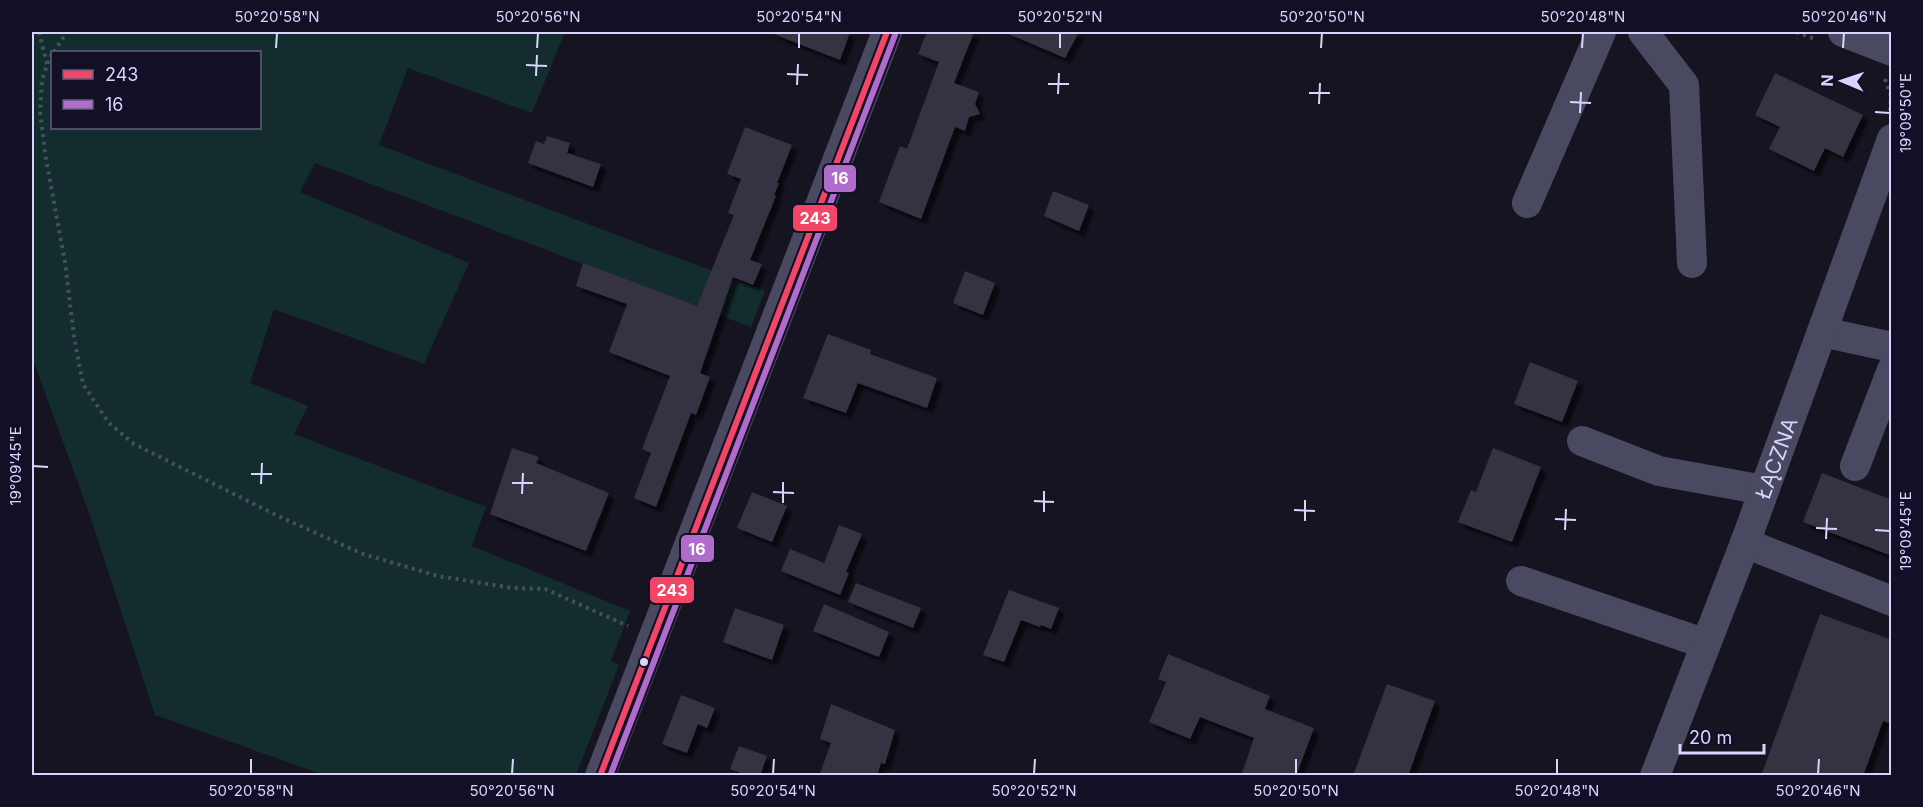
<svg xmlns="http://www.w3.org/2000/svg" width="1923" height="807" font-family="Inter,sans-serif">
	<style>
		.green { fill: #132c2d; fill-rule: evenodd }
		.building { fill: #343243; filter: url(#shadow) }
		.lines { fill: none; stroke-linecap: round; stroke-linejoin: round }
		.path { stroke: #44505f; stroke-width: 4; stroke-dasharray: 3 4.5; stroke-linecap: butt }
		.minor { stroke: #4a4962; stroke-width: 30 }
		.bus-1-casing { stroke: #130f26; stroke-width: 10 }
		.bus-2-casing { stroke: #130f26; stroke-width: 10 }
		.bus-1 { stroke: #f34667; stroke-width: 6 }
		.bus-2 { stroke: #b06ccc; stroke-width: 6 }
		.ticks { fill: none; stroke: #d9d4ff; stroke-width: 2 }
		.bus-dot { fill: #d9d4ff; stroke: #130f26; stroke-width: 2 }
		.labels { text-anchor: middle; dominant-baseline: central; stroke-width: 4.5; stroke-linejoin: round; paint-order: stroke }
		.street-label { font-size: 21px; fill: #d9d4ff; stroke: #130f26 }
		.line-badge { stroke: #130f26; stroke-width: 2 }
		.badge-label { font-size: 16px; text-anchor: middle; font-weight: bold; fill: #fff }
		.neatline { fill: none; stroke: #d9d4ff; stroke-width: 2 }
		.ticks-label { font-size: 15px; text-anchor: middle; fill: #d9d4ff }
	</style>
	<defs>
		<filter id="shadow"><feDropShadow dx="5.5" dy="5.5" stdDeviation="1.5" flood-color="#0009"/></filter>
	</defs>
	<rect width="100%" height="100%" fill="#161421"/>
	<path class="green" d="M32,32h533l-33,81 -124,-45 -29,77 386,146 -14,36 -436,-164 -15,29 169,71 -45,101 -150,-55 -24,74 58,23 -14,28 192,73 -14,39 158,65 -19,50 8,4 -43,110h-252l-169,-60 -66,-202 -57,-156zM52,52h208v76h-208z"/>
	<path class="building" d="M772,32h78l-10,28 -69,-27z
		M927,32h47l-20,51 25,9 -4,12 5,10 -11,3 -4,14 -10,-4 -34,92 -42,-17 21,-56 7,3 32,-87 -21,-8z
		M1004,32h75l-14,26z
		M1775,73l88,42 -20,42 -18,-9 -11,23 -45,-22 11,-22 -25,-12z
		M745,127l47,18 -15,38h2l-5,12 2,1 -26,64 12,4 -9,21 -20,-8 -33,96 10,4 -14,38 -5,-2 -35,94 -22,-9 17,-45 -9,-4 28,-73 -61,-24 18,-48 -51,-18 7,-23 114,43 37,-91 -6,-2 13,-34 -14,-5z
		M547,136l23,7 -3,10 34,11 -8,23 -65,-24 8,-22 8,3z
		M1053,191l36,14 -10,26 -35,-15z
		M965,271l30,12 -12,32 -30,-12z
		M828,334l43,16 -1,4 67,24 -10,30 -69,-25 -12,30 -43,-15z
		M1530,362l48,19 -16,41 -48,-18z
		M512,448l27,9 -3,6 73,30 -23,58 -96,-37z
		M1493,448l48,19 -29,75 -54,-20 13,-32 5,2z
		M1822,473l70,27v56l-89,-34z
		M752,492l35,14 -15,36 -35,-14z
		M839,525l23,9 -16,38 3,1 -9,22 -59,-24 9,-22 34,14z
		M856,583l65,25 -8,20 -65,-26z
		M1009,590l50,18 -8,21 -10,-4 -1,2 -19,-7 -17,42 -21,-7z
		M824,604l65,28 -10,25 -66,-26z
		M735,608l49,17 -12,35 -49,-18z
		M1820,614l72,26v84l-9,-3 -20,55h-102z
		M1168,654l102,42 -5,13 49,19 -18,48h-55l13,-38 -54,-21 -10,22 -41,-17 17,-40 -8,-3z
		M1387,684l48,17 -27,75h-55z
		M681,695l34,13 -8,20 -9,-4 -11,29 -25,-9z
		M831,704l64,26 -10,34 -4,-1 -4,13h-58l12,-33 -11,-4z
		M739,746l28,10 -7,20h-12l-18,-7z"/>
	<g class="lines">
		<path class="path" d="M39,32l8,32
			M1796,32l19,7
			M54,52l13,-20
			M52,54l-5,11 -5,15 -2,32 6,47 19,103 9,75 9,47 25,38 26,22 144,72 85,38 75,22 74,12 33,1 83,37
			M1885,79l6,17 -1,13 2,1"/>
		<g class="minor">
			<path d="M1643,32l41,53 8,178"/>
			<path d="M1843,32l49,19"/>
			<path d="M1527,203l74,-171"/>
			<path d="M1822,332l70,15"/>
			<path d="M1582,441l77,30 105,19"/>
			<path d="M1855,466l37,-96"/>
			<path d="M1745,543l147,58"/>
			<path d="M1521,581l185,63"/>
			<path d="M600,776l287,-744"/>
			<path id="s1" d="M1655,776l90,-233 147,-404"/>
		</g>
		<defs>
			<path id="bus-1" d="M600,776l287,-744"/>
			<path id="bus-2" d="M610,776l285,-741"/>
		</defs>
		<use href="#bus-1" class="bus-1-casing"/>
		<use href="#bus-2" class="bus-2-casing"/>
		<use href="#bus-1" class="bus-1"/>
		<use href="#bus-2" class="bus-2"/>
	</g>
	<path class="ticks" d="M276,48l1,-15M537,48l1,-15M799,48v-15M1060,48v-15M1321,48l1,-15M1582,48l1,-15M1843,48l1,-15M526,65l21,1M787,74l21,1M536,76l1,-21M1048,84h21M797,85l1,-21M1309,93h21M1058,94l1,-21M1570,102l21,1M1319,104l1,-21M1875,112l15,1M1580,113l1,-21M33,466l15,1M251,474h21M512,483h21M261,484l1,-21M773,492l21,1M522,494l1,-21M1034,501l20,1M783,503v-21M1294,510l21,1M1044,512v-21M1555,519l21,1M1305,521v-21M1816,528l21,1M1565,530l1,-21M1875,530l15,1M1826,539l1,-21M251,774v-15M512,774l1,-15M773,774l1,-15M1034,774l1,-15M1296,774v-15M1557,774v-15M1818,774l1,-15"/>
	<circle class="bus-dot" cx="644" cy="662" r="5"/>
	<g class="labels">
		<g class="street-label">
			<text stroke="none"><textPath href="#s1" startOffset="340">ŁĄCZNA</textPath></text>
		</g>
	</g>
	<g class="line-badge">
		<rect x="823" y="164" width="34" height="29" rx="6" fill="#b06ccc"/>
		<rect x="792" y="204" width="46" height="28" rx="6" fill="#f34667"/>
		<rect x="680" y="534" width="35" height="29" rx="6" fill="#b06ccc"/>
		<rect x="649" y="576" width="46" height="28" rx="6" fill="#f34667"/>
	</g>
	<g class="badge-label">
		<text x="840" y="184">16</text>
		<text x="815" y="224">243</text>
		<text x="697" y="555">16</text>
		<text x="672" y="596">243</text>
	</g>
	<rect width="1923" height="807" fill="none" stroke="#130f26" stroke-width="66"/>
	<rect x="51" y="51" width="210" height="78" fill="#130f26" stroke="#625e7d" stroke-width="1.5"/>
	<rect x="63" y="70" width="30" height="9" fill="#f34667" stroke="#625e7d" stroke-width="1.5"/>
	<text x="105" y="81" font-size="18" fill="#d9d4ff">243</text>
	<rect x="63" y="100" width="30" height="9" fill="#b06ccc" stroke="#625e7d" stroke-width="1.5"/>
	<text x="105" y="111" font-size="18" fill="#d9d4ff">16</text>
	<g transform="translate(1842 81) rotate(272)" stroke="#130f26" stroke-width="4.5" paint-order="stroke">
	<path d="M0-4.5L10 22L0 15L-10 22Z" fill="#d9d4ff"/>
	<text y="-9" font-size="16" font-weight="bold" text-anchor="middle" fill="#d9d4ff">N</text>
	</g>
	<path d="M1680 744v9h84v-9" fill="none" stroke="#d9d4ff" stroke-width="3"/>
	<text x="1689" y="744" font-size="18" fill="#d9d4ff" stroke="#130f26" stroke-width="4.5" paint-order="stroke">20 m</text>
	<rect x="33" y="33" width="1857" height="741" class="neatline"/>
	<g class="ticks-label">
		<text x="277" y="22">50°20'58"N</text>
		<text x="538" y="22">50°20'56"N</text>
		<text x="799" y="22">50°20'54"N</text>
		<text x="1060" y="22">50°20'52"N</text>
		<text x="1322" y="22">50°20'50"N</text>
		<text x="1583" y="22">50°20'48"N</text>
		<text x="1844" y="22">50°20'46"N</text>
		<text transform="translate(1906 113) rotate(-90)" y="5">19°09'50"E</text>
		<text transform="translate(16 466) rotate(-90)" y="5">19°09'45"E</text>
		<text transform="translate(1906 531) rotate(-90)" y="5">19°09'45"E</text>
		<text x="251" y="796">50°20'58"N</text>
		<text x="512" y="796">50°20'56"N</text>
		<text x="773" y="796">50°20'54"N</text>
		<text x="1034" y="796">50°20'52"N</text>
		<text x="1296" y="796">50°20'50"N</text>
		<text x="1557" y="796">50°20'48"N</text>
		<text x="1818" y="796">50°20'46"N</text>
	</g>
</svg>
